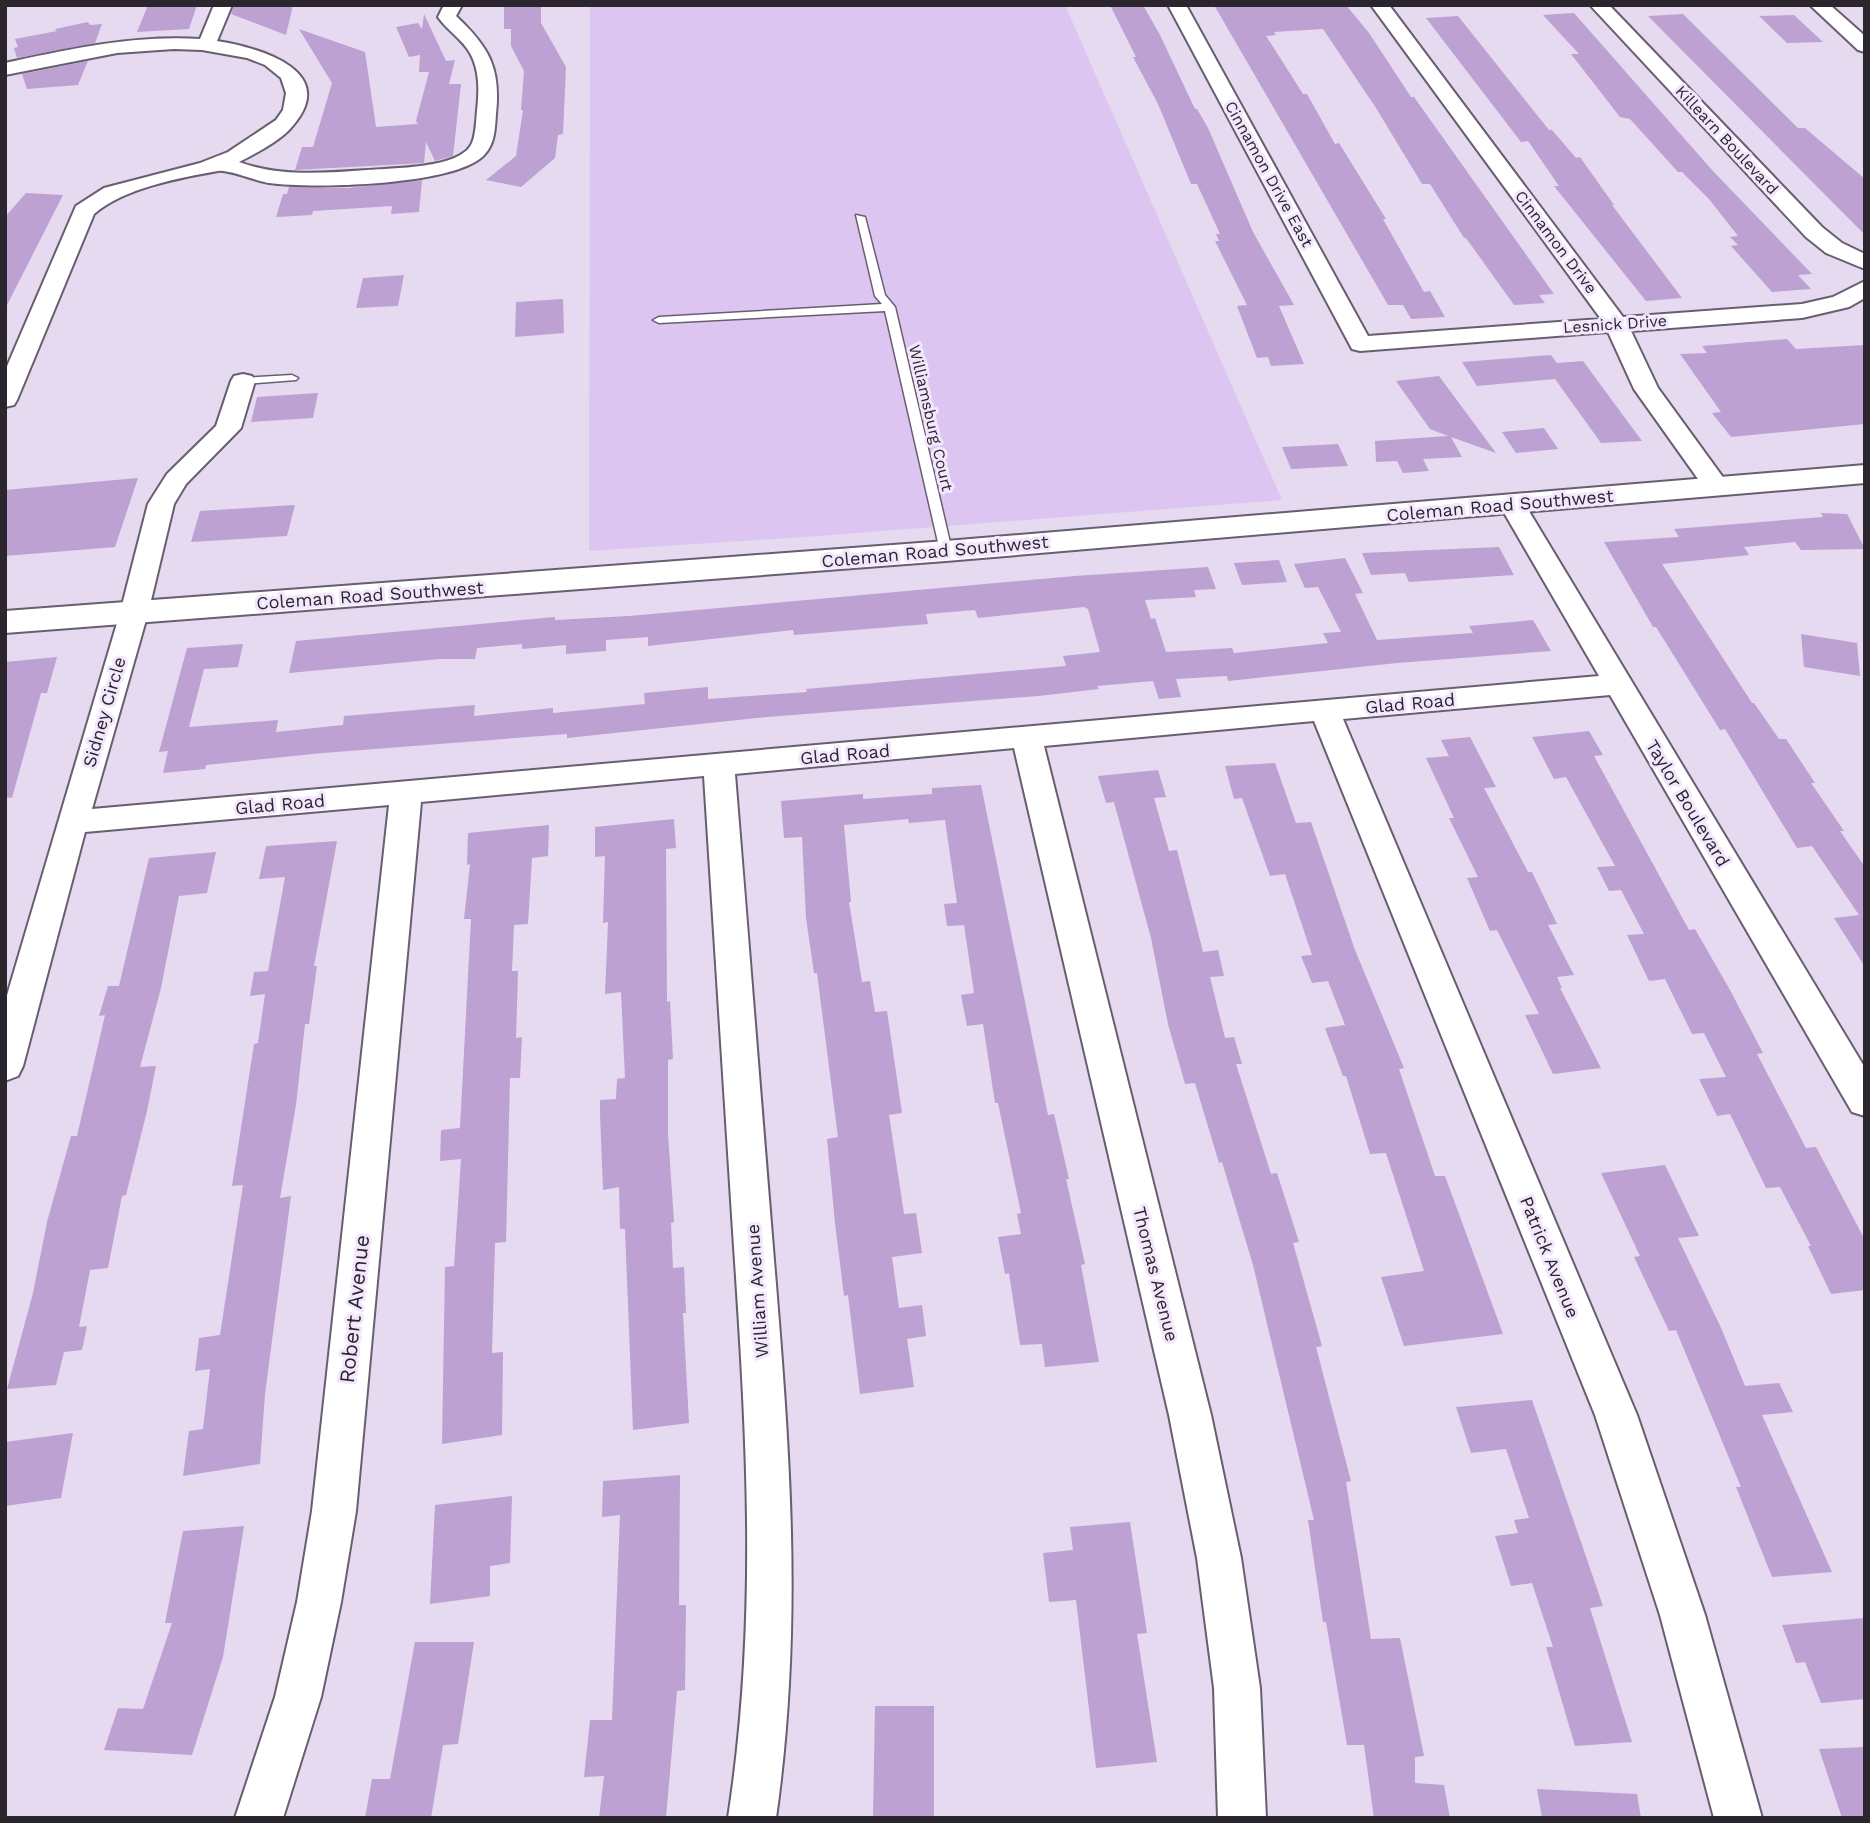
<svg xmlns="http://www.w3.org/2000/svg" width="1870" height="1823" font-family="'Work Sans',sans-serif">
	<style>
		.green { fill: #dcc5f0 }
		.building { fill: #bca1d2 }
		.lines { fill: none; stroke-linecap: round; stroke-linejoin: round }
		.lane-casing { stroke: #685e70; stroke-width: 3 }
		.street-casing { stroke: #685e70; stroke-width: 4 }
		.secondary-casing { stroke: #685e70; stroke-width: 4 }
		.lane { fill: #fff; fill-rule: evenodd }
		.street { fill: #fff; fill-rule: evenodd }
		.secondary { fill: #fff; fill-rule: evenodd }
		.labels { text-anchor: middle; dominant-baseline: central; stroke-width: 6; stroke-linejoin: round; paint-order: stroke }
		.far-street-label { font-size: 16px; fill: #2b262e; stroke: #f3e7fd }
		.street-label { font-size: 18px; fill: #2b262e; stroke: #f3e7fd }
		.near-street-label { font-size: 21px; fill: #2b262e; stroke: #f3e7fd }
	</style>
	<rect width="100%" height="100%" fill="#e5daf0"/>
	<path class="green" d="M590,5h475l217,495 -464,36 -229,15z"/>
	<path class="building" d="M148,5h49l-8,24 -52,3z
		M234,5h59l-7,30 -55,-21z
		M504,5h37v18l25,44 -3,67 -5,1 -3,23 -34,29 -35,-7 30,-24 7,-46h-2l3,-39 -13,-25v-17h-7z
		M1110,5h33l17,30 35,74h2l11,19 45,104 41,73 -15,1 25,58 -33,2 -3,-9 -11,1 -20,-52 10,-1 -32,-64h4l-3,-7h4l-23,-50h-6l-33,-80 -25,-47h3z
		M1214,5h132l23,28 42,64h3l140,197 -15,1 6,8 -31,2 -48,-67h-2l-34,-54h-8l-46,-76 -53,-79 -49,3 2,3 -10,1 4,6 33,52h4l28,50 4,-1 47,76h-3l41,73 6,-1 15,26 -34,2 -8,-14h-15z
		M1574,13l138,157 100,104 -14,1 13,14 -39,3 -41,-46 7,-1 -8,-8 8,-1 -29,-37 -27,-27h-4l-48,-53 -10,-2 -49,-63h8l-36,-39z
		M424,14l22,47 9,-1 -6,24h12l-8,72 -18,5 -9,-19 -2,21 -129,7 7,-23h11l19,-64 -33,-54 66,23 11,75 42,-3 -2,-3 13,-49h-10l1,-17 -11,2 -13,-30 22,-4 4,6z
		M1683,14l115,114h7l60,51v56l-217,-219z
		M1794,15l29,27 -36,1 -28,-27z
		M1458,16l91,114h3l24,28 4,-1 34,48h-2l70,93 -36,3 -92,-115h5l-31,-45 -7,1 -95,-124z
		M88,22l2,3 12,-1 -7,19 -78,15 -3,-10 4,-1 -3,-8 42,-8 -2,-2z
		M88,61l-10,24 -51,4 -5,-15z
		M422,180l-3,32 -28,2 1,-8 -79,5 -1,4 -36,2 7,-23h4l2,-7 59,1z
		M26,193l37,2 -58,114v-92z
		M404,275l-6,31 -42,2 7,-30z
		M563,299l1,34 -49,4 1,-35z
		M1787,339l9,10 69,-4v79l-134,13 -19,-24 9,-1 -41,-58 27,-1 -5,-7z
		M1551,355l6,8 26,-2 59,80 -41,2 -46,-64 -78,7 -15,-24z
		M1439,376l57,77 -45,-16 11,20 -39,2 6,12 -26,2 -6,-12 -21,1 -1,-21 73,-5 -18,-7 -34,-48z
		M318,393l-5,25 -62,4 6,-25z
		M1544,428l14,21 -42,4 -14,-21z
		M1338,444l10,22 -57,3 -9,-22z
		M138,478l-23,69 -110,9v-66z
		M295,505l-8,31 -96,6 9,-31z
		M1821,513l26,1 18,35 -64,1 -6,-8 -51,5 5,8 -87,9 90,139h2l25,36h7l29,44h-4l33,48h-4l25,36v100l-31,-49 25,-3 -47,-69 -15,2 -72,-119 -5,1 -64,-103h-3l-49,-85 75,-5 -5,-8 149,-12z
		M1499,547l15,28 -105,7 -4,-9 -34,2 -9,-22z
		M1345,558l18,35 -8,1 22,46 96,-7 -4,-7 64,-6 18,31 -154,12 -169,18 -1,-5 -51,3 5,18 -22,2 -6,-18 -56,5 2,3 -61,7 -271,21 -200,21v-4l-244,19 -117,12 -1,4 -42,4 5,-22 -9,1 28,-104 56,-4 -5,23 -34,2 -15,58 89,-7 -2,12 67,-7 1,-9 131,-11 -1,11 79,-8v5l92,-9 -1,-11 64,-6v12l99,-7 -1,-3 260,-23 -3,-10 37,-4 -12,-43 -4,-2 -106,11 -3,-8 -49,4 2,10 -134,11 -1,-5 -145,16v-9l-42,3v11l-40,3v-9l-44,4v-5l-45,4 -2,11h-35l-151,14 7,-32 259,-24v3l74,-4 446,-40 133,-9 8,22 -22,1 2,7 -51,3 6,19 4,-1 11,34 66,-4 2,5 94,-10 -5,-10 18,-1 -23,-45 -13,1 -11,-24z
		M1279,560l8,22 -45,3 -8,-22z
		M1801,634l56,9 3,33 -56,-9z
		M57,657l-10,36h-6l-29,105 -7,-1v-135z
		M1589,731l14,24 -9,1 95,174 6,-1 35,61 33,63 -6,1 49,94 10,-1 49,93v50l-34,4 -23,-48h3l-31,-59 -14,1 -36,-74 -13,2 -18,-37 27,-2 -22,-44 -12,1 -27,-55 -16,2 -22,-46 17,-1 -23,-44 -12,1 -12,-24 18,-1 -49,-89 -12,2 -22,-42z
		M1470,737l26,50 -12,1 44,84h4l25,52 -9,1 26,50 -17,2 5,11h-2l41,80 -48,6 -28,-59 14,-1 -42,-84 -7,1 -23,-53 11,-1 -29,-59h5l-28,-60 23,-2 -8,-16z
		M1275,763l21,60 15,-1 44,128 49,118 -5,1 36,107h10l58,158 -99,12 -23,-69 43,-6 -38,-118 -16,1 -24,-78h-3l-18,-48 20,-3 -17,-44 -16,2 -11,-27 11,-1 -27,-81 -15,2 -28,-78 -8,1 -9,-33z
		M1158,770l8,27 -12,1 15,53 8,-1 26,102 15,-2 6,26 -14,1 15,61 9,-1 8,27h-6l35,110 6,-1 22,69 -6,1 29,103 -6,1 35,134 -5,1 25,157 29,-1 24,118 -9,1v26l29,2 6,33h-76l-10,-73h-17l-21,-123h-3l-15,-102h6l-61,-255 -31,-103 -3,1 -24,-80 -10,1 -17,-60 -17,-86 -37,-136 -8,1 -8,-27z
		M981,785l67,330 6,-1 15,65h-3l19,85 -4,1 18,97 -54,5 -3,-23 -22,1 -11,-72 -4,1 -7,-37 23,-3 -4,-20 4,-1 -23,-110h-3l-12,-79 -16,2 -6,-31 13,-2 -10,-68 -17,1 -3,-22 13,-1 -12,-83 -36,3 -1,-4 -64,6 7,77h-2l13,80 8,-1 5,31 12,-1 15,102 -13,2 15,99 12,-1 6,40 -30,4 7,51 23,-3 4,31 -19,3 7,48 -54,7 -12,-99 -4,1 -9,-73 -8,-84 11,-2 -21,-164h-3l-8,-55 -4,-81 -18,1 -3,-37 82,-7v5l69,-5v-6z
		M674,819l2,29 -10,1 1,153 3,-1 3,58 -5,1v74l6,88 -3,1 2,45 11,-1 2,46h-3l6,110 -56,7 -8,-201h-5l-1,-42 -16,3 -3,-76v-14l16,-1 1,-20 8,-1 -4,-86 -16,2 3,-72 -5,1 2,-67 -10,1v-30z
		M549,825l-1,31 -16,2 -4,66 -14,1 -2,46h6l-2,67 6,-1 -2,41h-10l-4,164 -11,1 -3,110 11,-1 -1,83 -60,9 3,-177 9,-1 7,-107 -21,2 1,-31 19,-2 11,-209h-7l6,-55 -3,1 1,-32z
		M337,841l-23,125h3l-8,58h-4l-9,81 -16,93 11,-2 -26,198 -5,70 -77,12 6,-45 14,-2 7,-60 -15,2 4,-33 21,-3 23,-150 -11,1 22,-142 4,-1 7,-49 -15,2 4,-24 14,-1 17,-94 -26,2 7,-33z
		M216,852l-9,41 -28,3 -18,92 -21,79 16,-1 -9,45 -21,84 -4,1 -14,72 -18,2 -11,57 8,-1 -5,24 -18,2 -8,33 -49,4 26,-96 14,-71 24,-86h6l28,-121 -6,1 9,-30h11l30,-128z
		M1665,1165l34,71 -21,2 44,92 23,56 34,-3 14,29 -31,3 70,157 -60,5 -36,-90h5l-65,-157 -7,1 -35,-74 6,-1 -39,-83z
		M1532,1400l71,206 -13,2 42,134 -57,4 -29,-99h7l-21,-64 -21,3 -16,-50 23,-3 -4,-13 15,-2 -23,-69 -35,4 -15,-46z
		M73,1433l-12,65 -56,8v-64z
		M680,1475l-1,130h7l-1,85 -8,1 -11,127h-67l5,-42 -20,1 6,-57h22l8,-205 -18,2 1,-36z
		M512,1496l-2,67 -20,3v30l-60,8 5,-99z
		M1130,1522l17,111 -10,1 20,128 -61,6 -20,-168 -27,2 -6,-49 30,-3 -3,-23z
		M244,1526l-21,131 -31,98 -88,-5 14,-42 25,1 29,-86h-7l18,-92z
		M1865,1618v81l-44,4 -16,-41 -9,1 -14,-38z
		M415,1642h59l-16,102 -15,1 -12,73h-66l7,-39h18z
		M875,1706h59v112h-61z
		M1865,1747v71h-23l-23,-69z
		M1537,1789l100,5 4,24h-99z"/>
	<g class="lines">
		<defs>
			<path id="lane" d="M856,215l9,2 20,78 10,12 57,244 -1,3 -5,1 -6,-4 -55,-240 -226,12 -6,-3 6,-3 223,-13 -7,-8z
				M292,375l6,3 -2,2 -53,4 -6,-3 6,-3z"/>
			<path id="street" d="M214,5h18l-15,36c44,7 127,31 72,89 -13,13 -33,23 -50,32 40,15 86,11 128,8 24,-2 94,-1 105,-27 4,-9 4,-23 5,-32 2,-20 3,-40 -7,-58 -8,-14 -23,-23 -32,-36l6,-12h18l-6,11c33,31 45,52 40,98 -1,14 -1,29 -11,40 -27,32 -175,35 -216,29 -13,-2 -42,-14 -51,-12 -39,7 -94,17 -124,43l-77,186 -3,5 -9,2v-36l71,-165 28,-18 96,-25 28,-11 48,-32 7,-10 3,-17 -5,-15 -16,-13 -18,-7 -45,-8 -28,-1 -57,4 -112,22v-12c65,-14 128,-28 195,-24z
				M1168,5h18l182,331 233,-17 -230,-314h18l234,312 179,-13 31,-7 32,-16v17l-16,9 -47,11 -171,13 27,57 72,99 -4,6 -9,2 -9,-2 -74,-104 -26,-57 -248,19 -8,-2z
				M1590,5h19l213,222 20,16 23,11v15l-39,-16 -20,-16z
				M1810,5h20l35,31v16l-7,-2z
				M243,374l9,2 3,5 -14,47 -55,56 -12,20 -26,109 -56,196 1507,-133 -100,-172 4,-6 9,-2 9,2 344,570v48l-13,-4 -242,-417 -267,24 294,696 68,200 57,203h-48l-54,-203 -65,-200 -281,-694 -270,25 167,669 30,143 19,130 6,130h-48l-4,-130 -17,-130 -28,-143 -155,-667 -279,26c13,158 25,316 38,474 16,194 31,375 3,570h-48c30,-195 19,-376 6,-571 -10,-157 -20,-314 -30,-471l-283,26 -65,709 -15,91 -20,95 -38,121h-48l40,-121 22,-95 15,-91 77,-706 -304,27 -62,234 -5,10 -13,5v-79l115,-389 28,-109 19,-30 49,-48 15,-45 3,-5z"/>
			<path id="secondary" d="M1865,465v18l-919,78 -941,72v-22l941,-70z"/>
		</defs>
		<use href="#lane" class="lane-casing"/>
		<use href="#street" class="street-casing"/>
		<use href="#secondary" class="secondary-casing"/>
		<use href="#lane" class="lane"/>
		<use href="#street" class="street"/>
		<use href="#secondary" class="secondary"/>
	</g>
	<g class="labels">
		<g class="far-street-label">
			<text transform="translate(1727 140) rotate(47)">Killearn Boulevard</text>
			<text transform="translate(1269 174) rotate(61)">Cinnamon Drive East</text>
			<text transform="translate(1556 242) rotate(53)">Cinnamon Drive</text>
			<text transform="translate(1615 324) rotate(-4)">Lesnick Drive</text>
			<text transform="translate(931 418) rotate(77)">Williamsburg Court</text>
		</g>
		<g class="street-label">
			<text transform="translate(1500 505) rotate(-5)">Coleman Road Southwest</text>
			<text transform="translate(935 551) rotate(-5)">Coleman Road Southwest</text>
			<text transform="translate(370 595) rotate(-4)">Coleman Road Southwest</text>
			<text transform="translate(1410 703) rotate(-5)">Glad Road</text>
			<text transform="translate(104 712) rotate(-74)">Sidney Circle</text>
			<text transform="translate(845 754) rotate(-5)">Glad Road</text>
			<text transform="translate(1688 803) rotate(59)">Taylor Boulevard</text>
			<text transform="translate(280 804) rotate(-5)">Glad Road</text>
			<text transform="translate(1550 1257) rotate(68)">Patrick Avenue</text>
			<text transform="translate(1156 1274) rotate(76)">Thomas Avenue</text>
			<text transform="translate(757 1291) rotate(-94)">William Avenue</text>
		</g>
		<g class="near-street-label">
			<text transform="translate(354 1309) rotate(-84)">Robert Avenue</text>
		</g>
	</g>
	<rect width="1870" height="1823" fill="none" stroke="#2b262e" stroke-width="14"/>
</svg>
